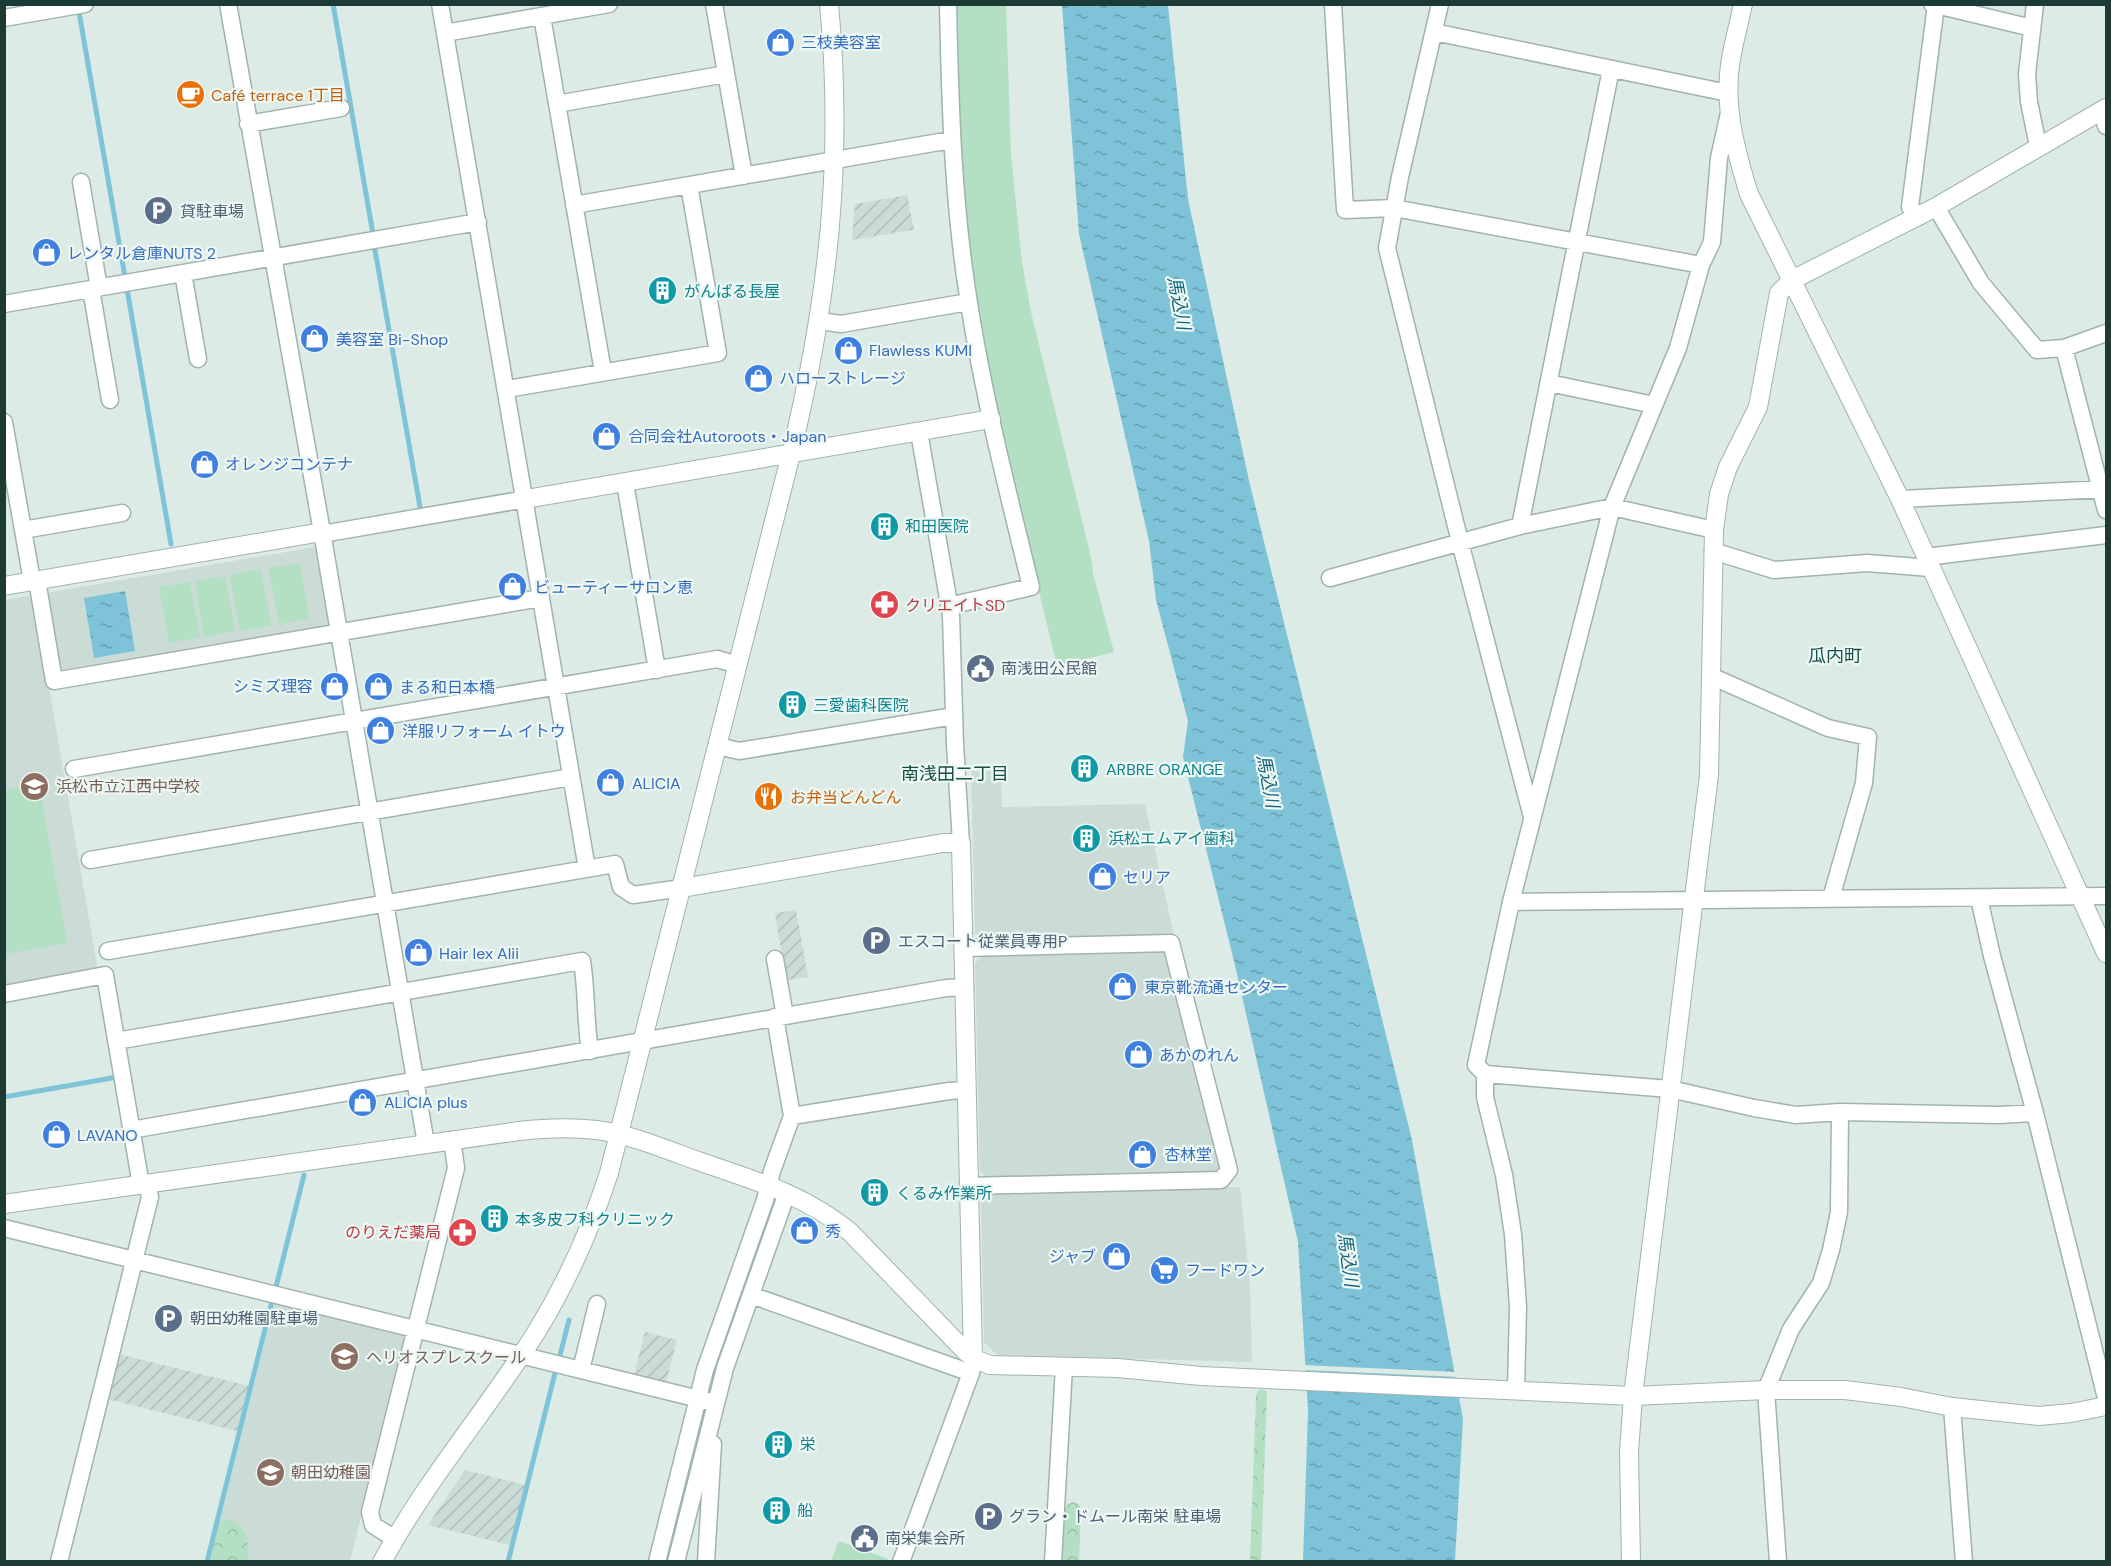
<svg xmlns="http://www.w3.org/2000/svg" width="2111" height="1566" font-family="'DM Sans','Noto Sans JP',sans-serif">
	<style>
		.built { fill: #cbdbd5 }
		.industrial { fill: url(#industrial-furrows) }
		.green { fill: #b3dfc2 }
		.forest { fill: url(#forest-crowns) }
		.water { fill: url(#water-ripples) }
		.pier { fill: #ddebe6 }
		.lines { fill: none; stroke-linecap: round; stroke-linejoin: round }
		.stream { stroke: #7ec3d7; stroke-width: 5 }
		.minor-casing { stroke: #a0b3ad; stroke-width: 19 }
		.tertiary-casing { stroke: #a0b3ad; stroke-width: 20 }
		.minor { stroke: #fff; stroke-width: 16 }
		.tertiary { stroke: #fff; stroke-width: 18 }
		.labels { text-anchor: middle; dominant-baseline: central; stroke-width: 4.5; stroke-linejoin: round; paint-order: stroke }
		.shop-label { font-size: 16px; fill: #366cbe; stroke: #edf7f3; text-anchor: start }
		.food-label { font-size: 16px; fill: #c56008; stroke: #edf7f3; text-anchor: start }
		.service-label { font-size: 16px; fill: #4e5e75; stroke: #edf7f3; text-anchor: start }
		.culture-label { font-size: 16px; fill: #0d838f; stroke: #edf7f3; text-anchor: start }
		.health-label { font-size: 16px; fill: #be3a42; stroke: #edf7f3; text-anchor: start }
		.education-label { font-size: 16px; fill: #785e54; stroke: #edf7f3; text-anchor: start }
		.water-label { font-size: 18px; font-style: italic; fill: #12637d; stroke: #edf7f3 }
		.neighbourhood-label { font-size: 18px; fill: #174f46; stroke: #edf7f3 }
	</style>
	<defs>
		<pattern id="industrial-furrows" width="10" height="10" patternUnits="userSpaceOnUse" patternTransform="scale(1.5)"><rect width="10" height="10" fill="#cbdbd5"/><path d="M-1 1l2-2M0 10L10 0M9 11l2-2" fill="none" stroke="#aebdb7"/></pattern>
		<pattern id="forest-crowns" width="20" height="18" patternUnits="userSpaceOnUse" patternTransform="scale(1.5)"><rect width="20" height="18" fill="#b3dfc2"/><path d="M2 6a3 3 0 1 1 6 0M12 15a3 3 0 1 1 6 0" fill="none" stroke="#9ac0a7"/></pattern>
		<pattern id="water-ripples" width="26" height="14" patternUnits="userSpaceOnUse" patternTransform="scale(1.5)"><rect width="26" height="14" fill="#7ec3d7"/><path d="M2 4q2-2 4 0t4 0M15 11q2-2 4 0t4 0" fill="none" stroke="#67a0af"/></pattern>
	</defs>
	<rect width="100%" height="100%" fill="#ddebe6"/>
	<path class="built" d="M315,547l14,77 -3,4 -267,46 -14,-81z
		M33,595l65,376 -93,18v-389z
		M1001,770l1,37 143,-3 29,132 -192,4 -7,-7 -4,-162z
		M1161,951l6,5 53,210 -6,7 -226,5 -8,-7 -5,-208 8,-8z
		M1240,1187l10,99 2,76 -255,-7 -13,-13 -3,-141 7,-8z
		M275,1300l129,31 2,5 -56,225 -140,1z"/>
	<path class="industrial" d="M907,195l7,35 -62,10 3,-36z
		M796,910l12,67 -22,3 -11,-67z
		M645,1332l32,8 -12,46 -32,-7z
		M118,1354l131,32 -12,45 -130,-32z
		M465,1470l60,15 -15,60 -82,-20z"/>
	<path class="green" d="M955,5h51l5,150 11,107 9,50 60,245 2,16 21,79 -57,14c-32,-135 -70,-270 -87,-408 -11,-84 -12,-169 -15,-253z
		M300,563l9,56 -30,5 -10,-56z
		M261,569l10,56 -31,6 -10,-56z
		M225,576l10,55 -31,6 -9,-56z
		M190,582l10,55 -31,6 -10,-56z
		M39,784l28,159 -62,11v-164z
		M839,1541l49,18 -1,2h-56z"/>
	<path class="forest" d="M1262,1389l4,2 1,4 -6,166h-11l6,-165 2,-5z
		M1073,1502l7,3 1,7 -2,49 -18,1 3,-51 3,-6z
		M226,1519c22,4 23,24 22,42h-38l9,-37z"/>
	<path class="water" d="M1062,5h106l20,194 62,286 162,655 51,279 -8,142h-152l5,-150 -10,-169 -64,-281 -51,-204 5,-36 -32,-121 -7,-59 -70,-307z
		M125,591l10,60 -41,7 -10,-60z"/>
	<path class="pier" d="M1302,1365l156,7 1,5 -157,-7z"/>
	<g class="lines">
		<path class="stream" d="M333,4l40,230
			M79,12l46,265
			M375,250l45,257
			M127,289l44,255
			M4,1097l108,-19
			M276,1287l28,-112
			M559,1359l10,-39
			M207,1562l65,-261
			M508,1562l48,-193"/>
		<defs>
			<path id="minor" d="M228,4l94,528 104,612
				M440,4l147,865
				M714,4l30,172
				M948,4c2,101 5,200 21,299 15,96 39,190 62,284l-82,19
				M1333,4l12,206 49,-2 307,57
				M1440,4l-40,173 -13,71 73,294 72,275
				M1932,4l100,24
				M2035,4l-8,70 2,28 9,44
				M542,16l61,356
				M4,18l81,-14
				M1434,32l294,61
				M445,33l164,-29
				M557,104l169,-30
				M2102,110l4,16
				M248,124l93,-16
				M81,182l18,106
				M574,205l365,-63h13
				M1936,207l45,76 56,67 27,-2 42,-15
				M1918,217l-8,-10 26,-202
				M183,273l15,86
				M91,289l19,111
				M4,304l474,-82
				M820,321l21,3 127,-22
				M2064,348l42,162
				M1549,383l105,22
				M507,389l211,-36 -29,-168
				M4,422l28,159
				M919,432l32,183 4,129 6,99
				M625,483l32,187
				M1900,499l206,-10
				M1520,526l91,-457
				M23,530l99,-17
				M322,534l204,-35
				M1713,551l61,19 93,-7 64,5
				M1926,557l180,-22
				M1330,578l190,-52 92,-19 102,23
				M37,580l17,101 487,-83
				M1711,676l117,52 40,9 -4,46 -33,115
				M718,746l21,5 215,-35
				M74,769l643,-110 21,6
				M90,860l481,-83
				M1979,898l13,58 43,157 71,285
				M1511,902l595,-6
				M964,948l207,-5 58,227 -8,10 -252,6
				M108,951l507,-87 6,23 12,8 49,-7
				M775,959l10,57
				M4,994l101,-19 36,210
				M775,1017l17,99 157,-25 18,-1
				M116,1041l466,-80c5,30 3,60 8,90
				M1485,1074l185,15 84,19 42,7 44,-3 159,3 36,-2
				M131,1130l815,-142 19,-1
				M4,1228l711,175
				M751,1295l220,78
				M581,1370l16,-66
				M1516,1390l2,-83 -5,-73 -9,-59 -19,-78v-23l-9,-9 35,-163 101,-395 66,-159 23,-83 11,-23 7,-84 10,-45
				M1952,1407l12,155
				M395,1539l-22,-14 -3,-13 86,-344 -4,-28
				M59,1562l91,-365 -3,-13
				M657,1562l48,-192 60,-170 7,-29 20,-55
				M676,1562l49,-194 62,-175
				M706,1562l7,-118
				M901,1562l70,-189 2,-11
				M1053,1562l11,-195
				M1778,1562l-12,-172 25,-61 30,-46 10,-33 8,-38 1,-100"/>
			<path id="tertiary" d="M1743,4c-4,20 -10,40 -13,61 -6,44 6,87 19,129l151,305 206,454
				M526,499l465,-80
				M4,586l318,-54
				M682,888l261,-45h18l12,515
				M4,1204l515,-73c26,-3 52,-4 78,-1 35,5 68,19 101,31 55,19 106,33 152,71l116,120 11,8 13,5 128,3 83,8 432,20 133,-6h79l56,7 51,10 87,9 32,-3 35,-7
				M382,1562c44,-82 106,-153 155,-231 30,-49 54,-103 72,-158l182,-719c37,-153 53,-292 38,-450
				M1631,1562l-2,-110 4,-56 76,-621 5,-245 5,-36 9,-27 30,-60 21,-114 13,-13 144,-73 170,-99"/>
		</defs>
		<use href="#minor" class="minor-casing"/>
		<use href="#tertiary" class="tertiary-casing"/>
		<use href="#minor" class="minor"/>
		<use href="#tertiary" class="tertiary"/>
	</g>
	<defs>
		<symbol id="shop-disc" viewBox="-11 -11 22 22"><circle r="9.5" fill="#3f7fe0" stroke="#edf7f3"/><path d="M-5-2.5h2.3a2.7 3.5 0 0 1 5.4 0H5L5.5 6h-11ZM-1.5-2.5h3a1.5 2.3 0 0 0-3 0Z" fill="#fff"/></symbol>
		<symbol id="cafe-disc" viewBox="-11 -11 22 22"><circle r="9.5" fill="#e8710a" stroke="#edf7f3"/><path d="M-5.5-4.5H6V0H3Q3 3.5 0 3.5H-2.5Q-5.5 3.5-5.5 0ZM3-3.2v2h1.7v-2ZM-6 4.5H4V6H-6Z" fill="#fff"/></symbol>
		<symbol id="parking-disc" viewBox="-11 -11 22 22"><circle r="9.5" fill="#5c6f8a" stroke="#edf7f3"/><path d="M-3.5-5.5H1a3.5 3.5 0 0 1 0 7H-1V5.5H-3.5ZM-1-3.4V-.6H.8a1.4 1.4 0 0 0 0-2.8Z" fill="#fff"/></symbol>
		<symbol id="building-disc" viewBox="-11 -11 22 22"><circle r="9.5" fill="#0f9aa8" stroke="#edf7f3"/><path d="M-4-6H4V6H1V3H-1V6H-4ZM-2.5-4.3h1.7v1.8h-1.7ZM.8-4.3h1.7v1.8H.8ZM-2.5-1h1.7V.8h-1.7ZM.8-1h1.7V.8H.8Z" fill="#fff"/></symbol>
		<symbol id="pharmacy-disc" viewBox="-11 -11 22 22"><circle r="9.5" fill="#e0444e" stroke="#edf7f3"/><path d="M-2-6h4v4h4v4h-4v4h-4v-4h-4v-4h4Z" fill="#fff"/></symbol>
		<symbol id="civic-disc" viewBox="-11 -11 22 22"><circle r="9.5" fill="#5c6f8a" stroke="#edf7f3"/><path d="M-.6-6.5H3V-4.5H.6V-3L4-1V1h2V6H-6V1h2V-1L-.6-3ZM-1.2 2.5V6h2.4V2.5Z" fill="#fff"/></symbol>
		<symbol id="school-disc" viewBox="-11 -11 22 22"><circle r="9.5" fill="#8d6e63" stroke="#edf7f3"/><path d="M0-5L7-2L0 1L-7-2ZM-4 1L0 2.5L4 1V4Q0 6-4 4Z" fill="#fff"/></symbol>
		<symbol id="restaurant-disc" viewBox="-11 -11 22 22"><circle r="9.5" fill="#e8710a" stroke="#edf7f3"/><path d="M-5-6h1v4h1v-4h1v4h1v-4h1v5L-1.5 .5V6h-2V.5L-5-1ZM5-6V6H3V1.5H1.5Q1.5-4 5-6Z" fill="#fff"/></symbol>
		<symbol id="supermarket-disc" viewBox="-11 -11 22 22"><circle r="9.5" fill="#3f7fe0" stroke="#edf7f3"/><path d="M-6-5.5h2.5l.6 2H6L4.5 2H-2.5L-4.4-4H-6ZM-1.5 3.2a1.3 1.3 0 1 0 .1 0ZM3 3.2a1.3 1.3 0 1 0 .1 0Z" fill="#fff"/></symbol>
	</defs>
	<g fill-rule="evenodd">
		<use href="#shop-disc" x="764" y="26" width="33" height="33"/>
		<use href="#cafe-disc" x="174" y="78" width="33" height="33"/>
		<use href="#parking-disc" x="142" y="194" width="33" height="33"/>
		<use href="#shop-disc" x="30" y="236" width="33" height="33"/>
		<use href="#building-disc" x="646" y="274" width="33" height="33"/>
		<use href="#shop-disc" x="298" y="322" width="33" height="33"/>
		<use href="#shop-disc" x="832" y="334" width="33" height="33"/>
		<use href="#shop-disc" x="742" y="362" width="33" height="33"/>
		<use href="#shop-disc" x="590" y="420" width="33" height="33"/>
		<use href="#shop-disc" x="188" y="448" width="33" height="33"/>
		<use href="#building-disc" x="868" y="510" width="33" height="33"/>
		<use href="#shop-disc" x="496" y="570" width="33" height="33"/>
		<use href="#pharmacy-disc" x="868" y="588" width="33" height="33"/>
		<use href="#civic-disc" x="964" y="652" width="33" height="33"/>
		<use href="#shop-disc" x="318" y="670" width="33" height="33"/>
		<use href="#shop-disc" x="362" y="670" width="33" height="33"/>
		<use href="#building-disc" x="776" y="688" width="33" height="33"/>
		<use href="#shop-disc" x="364" y="714" width="33" height="33"/>
		<use href="#building-disc" x="1068" y="752" width="33" height="33"/>
		<use href="#shop-disc" x="594" y="766" width="33" height="33"/>
		<use href="#school-disc" x="18" y="770" width="33" height="33"/>
		<use href="#restaurant-disc" x="752" y="780" width="33" height="33"/>
		<use href="#building-disc" x="1070" y="822" width="33" height="33"/>
		<use href="#shop-disc" x="1086" y="860" width="33" height="33"/>
		<use href="#parking-disc" x="860" y="924" width="33" height="33"/>
		<use href="#shop-disc" x="402" y="936" width="33" height="33"/>
		<use href="#shop-disc" x="1106" y="970" width="33" height="33"/>
		<use href="#shop-disc" x="1122" y="1038" width="33" height="33"/>
		<use href="#shop-disc" x="346" y="1086" width="33" height="33"/>
		<use href="#shop-disc" x="40" y="1118" width="33" height="33"/>
		<use href="#shop-disc" x="1126" y="1138" width="33" height="33"/>
		<use href="#building-disc" x="858" y="1176" width="33" height="33"/>
		<use href="#building-disc" x="478" y="1202" width="33" height="33"/>
		<use href="#shop-disc" x="788" y="1214" width="33" height="33"/>
		<use href="#pharmacy-disc" x="446" y="1216" width="33" height="33"/>
		<use href="#shop-disc" x="1100" y="1240" width="33" height="33"/>
		<use href="#supermarket-disc" x="1148" y="1254" width="33" height="33"/>
		<use href="#parking-disc" x="152" y="1302" width="33" height="33"/>
		<use href="#school-disc" x="328" y="1340" width="33" height="33"/>
		<use href="#building-disc" x="762" y="1428" width="33" height="33"/>
		<use href="#school-disc" x="254" y="1456" width="33" height="33"/>
		<use href="#building-disc" x="760" y="1494" width="33" height="33"/>
		<use href="#parking-disc" x="972" y="1500" width="33" height="33"/>
		<use href="#civic-disc" x="848" y="1522" width="33" height="33"/>
	</g>
	<g class="labels">
		<g class="shop-label">
			<text x="801" y="42">三枝美容室</text>
			<text x="67" y="253">レンタル倉庫NUTS 2</text>
			<text x="336" y="339">美容室 Bi-Shop</text>
			<text x="869" y="350">Flawless KUMI</text>
			<text x="779" y="378">ハローストレージ</text>
			<text x="628" y="436">合同会社Autoroots・Japan</text>
			<text x="225" y="464">オレンジコンテナ</text>
			<text x="534" y="587">ビューティーサロン恵</text>
			<text x="313" y="686" text-anchor="end">シミズ理容</text>
			<text x="399" y="687">まる和日本橋</text>
			<text x="402" y="731">洋服リフォーム イトウ</text>
			<text x="632" y="783">ALICIA</text>
			<text x="1123" y="877">セリア</text>
			<text x="439" y="953">Hair lex Alii</text>
			<text x="1144" y="987">東京靴流通センター</text>
			<text x="1159" y="1055">あかのれん</text>
			<text x="384" y="1102">ALICIA plus</text>
			<text x="77" y="1135">LAVANO</text>
			<text x="1164" y="1154">杏林堂</text>
			<text x="825" y="1231">秀</text>
			<text x="1096" y="1256" text-anchor="end">ジャブ</text>
			<text x="1185" y="1270">フードワン</text>
		</g>
		<g class="food-label">
			<text x="211" y="95">Café terrace 1丁目</text>
			<text x="790" y="797">お弁当どんどん</text>
		</g>
		<g class="service-label">
			<text x="180" y="211">貸駐車場</text>
			<text x="1001" y="668">南浅田公民館</text>
			<text x="898" y="941">エスコート従業員専用P</text>
			<text x="190" y="1318">朝田幼稚園駐車場</text>
			<text x="1009" y="1516">グラン・ドムール南栄 駐車場</text>
			<text x="885" y="1538">南栄集会所</text>
		</g>
		<g class="culture-label">
			<text x="684" y="291">がんばる長屋</text>
			<text x="905" y="526">和田医院</text>
			<text x="813" y="705">三愛歯科医院</text>
			<text x="1106" y="769">ARBRE ORANGE</text>
			<text x="1108" y="838">浜松エムアイ歯科</text>
			<text x="896" y="1193">くるみ作業所</text>
			<text x="515" y="1219">本多皮フ科クリニック</text>
			<text x="800" y="1444">栄</text>
			<text x="797" y="1510">船</text>
		</g>
		<g class="health-label">
			<text x="905" y="605">クリエイトSD</text>
			<text x="441" y="1232" text-anchor="end">のりえだ薬局</text>
		</g>
		<g class="education-label">
			<text x="56" y="786">浜松市立江西中学校</text>
			<text x="366" y="1357">ヘリオスプレスクール</text>
			<text x="291" y="1472">朝田幼稚園</text>
		</g>
		<g class="water-label">
			<text transform="translate(1179 303) rotate(79)">馬込川</text>
			<text transform="translate(1268 781) rotate(79)">馬込川</text>
			<text transform="translate(1348 1260) rotate(82)">馬込川</text>
		</g>
		<g class="neighbourhood-label">
			<text x="1835" y="656">瓜内町</text>
			<text x="955" y="774">南浅田二丁目</text>
		</g>
	</g>
	<rect width="2111" height="1566" fill="none" stroke="#1d3b35" stroke-width="12"/>
</svg>
